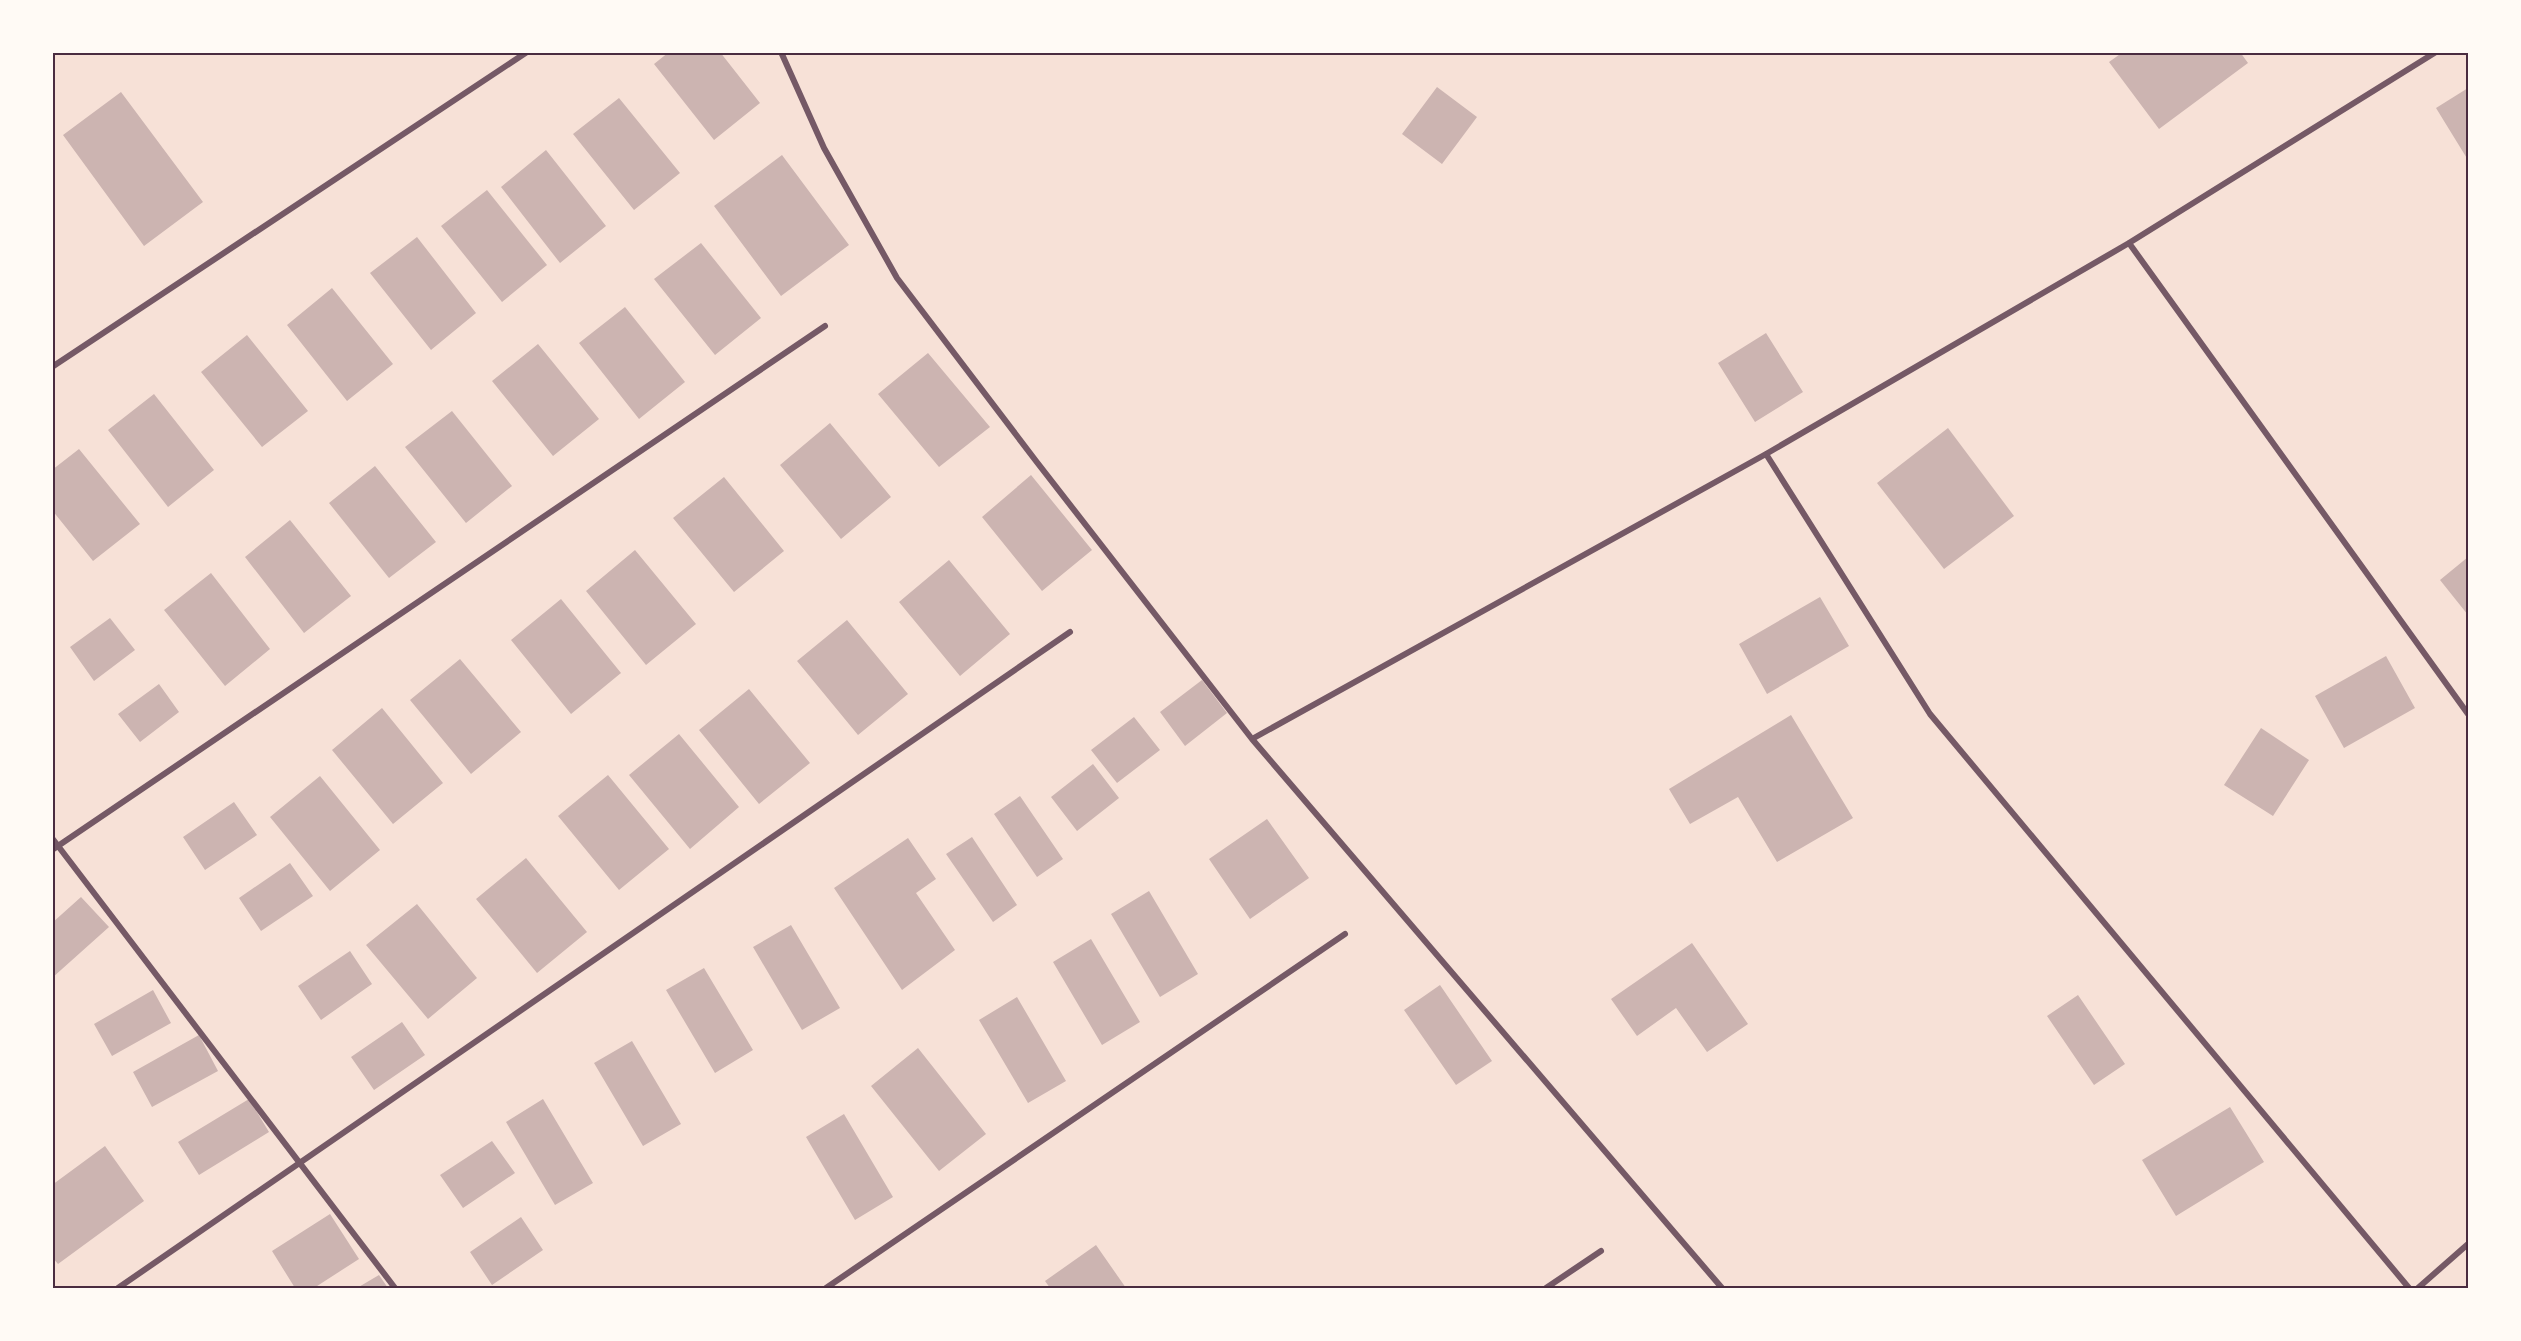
<svg xmlns="http://www.w3.org/2000/svg" width="2521" height="1341" font-family="Lato,sans-serif">
	<style>
		.building { fill: #ccb4b1 }
		.lines { fill: none; stroke-linecap: round; stroke-linejoin: round }
		.minor { stroke: #755966; stroke-width: 6 }
		.neatline { fill: none; stroke: #4a2c40; stroke-width: 2 }
	</style>
	<rect width="100%" height="100%" fill="#f7e1d7"/>
	<path class="building" d="M669,52h51l40,51 -46,37 -60,-76z
		M2123,52h117l8,11 -89,66 -50,-67z
		M1437,87l40,30 -35,47 -40,-30z
		M2468,88v72l-32,-52z
		M121,92l82,110 -59,44 -81,-111z
		M619,98l61,75 -46,37 -61,-76z
		M546,150l60,76 -46,37 -59,-76z
		M782,155l67,90 -68,51 -67,-90z
		M487,190l60,75 -45,37 -61,-76z
		M417,237l59,76 -45,37 -61,-77z
		M701,243l60,75 -46,37 -61,-76z
		M332,288l61,76 -46,37 -60,-76z
		M625,307l60,75 -46,37 -60,-76z
		M1766,333l37,59 -48,30 -37,-59z
		M247,335l61,76 -46,36 -61,-75z
		M538,344l61,75 -46,37 -61,-75z
		M928,353l62,74 -51,40 -61,-73z
		M154,394l60,76 -46,37 -60,-77z
		M452,411l60,75 -46,37 -61,-76z
		M830,423l61,74 -50,42 -61,-74z
		M1948,428l66,88 -70,53 -67,-86z
		M79,449l61,75 -47,37 -41,-51v-40z
		M375,466l61,76 -47,36 -60,-75z
		M1031,475l61,75 -50,41 -60,-74z
		M724,477l60,74 -50,41 -61,-74z
		M290,520l61,76 -47,37 -59,-76z
		M635,550l61,74 -50,41 -60,-74z
		M2468,557v58l-28,-35z
		M949,560l61,74 -50,42 -61,-74z
		M211,573l59,76 -45,37 -61,-76z
		M1820,597l29,49 -82,48 -28,-50z
		M561,599l60,74 -50,41 -60,-74z
		M110,618l25,32 -41,31 -24,-34z
		M847,620l61,74 -50,41 -61,-74z
		M2386,656l29,52 -71,40 -29,-52z
		M460,659l61,73 -50,42 -61,-74z
		M1202,680l25,33 -42,33 -25,-34z
		M159,684l20,28 -39,30 -22,-28z
		M749,689l61,74 -51,41 -60,-74z
		M382,708l61,75 -50,41 -61,-74z
		M1791,715l62,103 -76,44 -39,-65 -48,27 -21,-35z
		M1134,717l26,33 -43,33 -26,-33z
		M2261,728l48,32 -36,56 -49,-31z
		M679,734l60,73 -49,42 -61,-74z
		M1093,764l26,34 -42,33 -26,-34z
		M608,775l61,74 -50,41 -61,-74z
		M320,776l60,74 -50,41 -60,-74z
		M1020,796l43,63 -26,18 -43,-63z
		M234,802l23,33 -52,35 -22,-33z
		M1267,819l42,59 -59,41 -41,-60z
		M972,837l45,68 -24,17 -47,-68z
		M908,838l28,41 -20,14 39,57 -53,40 -68,-102z
		M526,858l61,74 -50,41 -61,-74z
		M290,863l23,33 -52,35 -22,-33z
		M1149,891l49,83 -38,23 -49,-83z
		M81,897l28,30 -57,51v-55z
		M417,904l60,74 -49,41 -62,-74z
		M791,925l49,83 -38,22 -49,-83z
		M1091,939l49,83 -38,23 -49,-83z
		M1692,943l56,81 -41,28 -31,-44 -39,28 -26,-37z
		M350,951l22,33 -51,36 -23,-34z
		M704,968l49,82 -38,23 -49,-83z
		M1440,985l52,76 -36,24 -52,-75z
		M153,990l18,33 -59,33 -18,-32z
		M2078,995l47,69 -31,21 -47,-69z
		M1017,997l49,84 -38,22 -49,-83z
		M402,1022l23,33 -51,35 -23,-33z
		M199,1035l19,36 -66,36 -19,-35z
		M632,1041l49,83 -38,22 -49,-83z
		M918,1048l68,86 -47,37 -68,-85z
		M249,1099l20,33 -70,43 -21,-33z
		M543,1099l50,84 -38,22 -49,-83z
		M2230,1107l34,55 -88,54 -34,-56z
		M844,1114l49,83 -38,23 -49,-83z
		M492,1141l23,32 -52,35 -23,-33z
		M105,1146l39,55 -86,63 -6,-7v-72z
		M330,1214l29,45 -45,29h-19l-23,-37z
		M521,1217l22,33 -51,35 -22,-33z
		M1096,1245l30,43h-76l-5,-7z
		M379,1275l9,13h-31z"/>
	<g class="lines">
		<path class="minor" d="M781,52l43,96 73,130 139,183 216,278 470,549
			M2129,243l339,471
			M52,367l475,-315
			M1766,454l164,260 479,574
			M1252,739l514,-285 363,-211 307,-191
			M52,838l343,450
			M52,850l773,-524
			M118,1288l952,-656
			M826,1288l519,-354
			M1546,1288l55,-37
			M2418,1288l50,-44"/>
	</g>
	<rect width="2521" height="1341" fill="none" stroke="#fffaf5" stroke-width="108"/>
	<rect x="54" y="54" width="2413" height="1233" class="neatline"/>
</svg>
